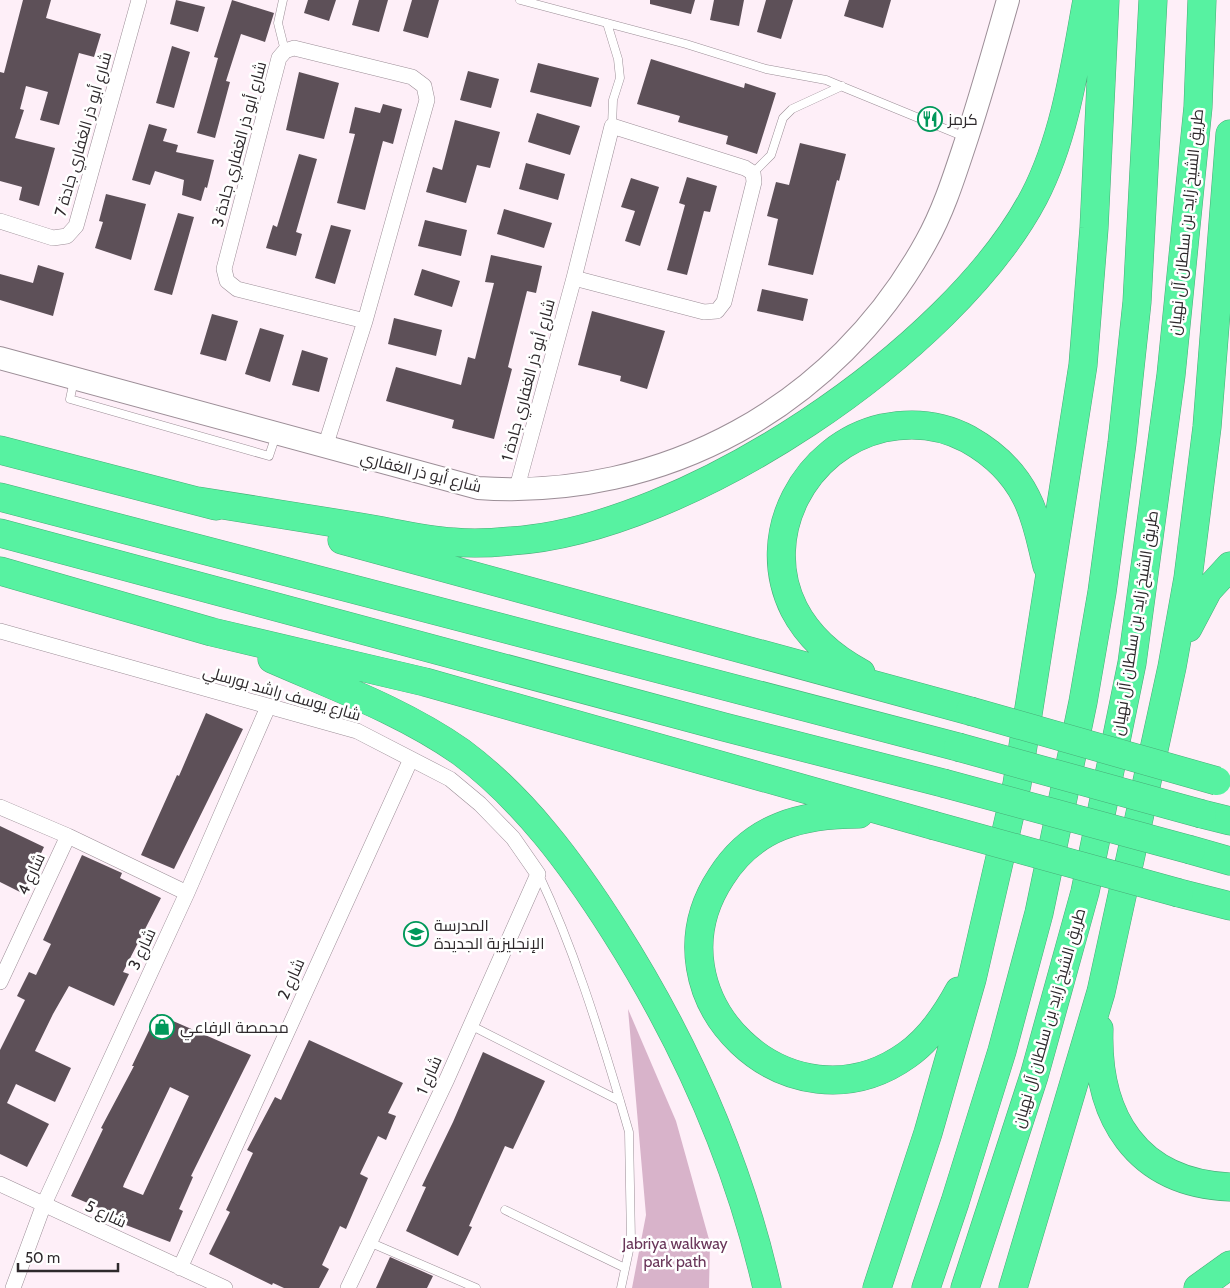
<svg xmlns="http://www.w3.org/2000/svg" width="1230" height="1288" font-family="Cabin,Cairo,sans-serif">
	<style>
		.green { fill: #d8b3ca }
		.building { fill: #5d5058; fill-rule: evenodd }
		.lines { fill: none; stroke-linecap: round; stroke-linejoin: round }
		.lane-casing { stroke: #9c8e97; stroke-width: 9 }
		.street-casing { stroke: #9c8e97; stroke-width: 16 }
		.secondary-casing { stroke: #9c8e97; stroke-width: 24 }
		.highway-casing { stroke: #49ac78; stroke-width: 29 }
		.lane { stroke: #fff; stroke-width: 8 }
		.street { stroke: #fff; stroke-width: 15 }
		.secondary { stroke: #fff; stroke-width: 22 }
		.highway { stroke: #57f2a1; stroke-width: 28 }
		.highway-bridge-casing { stroke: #49ac78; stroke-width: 29; stroke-linecap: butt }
		.highway-bridge { stroke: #57f2a1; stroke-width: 28 }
		.labels { text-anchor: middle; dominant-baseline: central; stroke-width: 5; stroke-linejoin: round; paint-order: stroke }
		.poi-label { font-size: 16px; fill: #2e292c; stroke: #fff; text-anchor: start }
		.street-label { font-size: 16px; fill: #2e292c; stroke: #fff }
		.park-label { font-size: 16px; fill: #6a375a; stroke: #fff }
	</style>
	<rect width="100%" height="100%" fill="#feeff8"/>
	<path class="green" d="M628,1009l48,112 34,122 -1,45h-77l14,-73z"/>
	<path class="building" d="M23,0h28l-5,18 55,16 -7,23 -15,-4 -20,72 -19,-5 8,-28 -22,-6 -6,23 4,1 -9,28 40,10 -16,58 -20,-6 3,-13 -22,-6v-109l4,1z
		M176,0l29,7 -7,25 -28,-8z
		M232,0l42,13 -9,29 -24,-8 -15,47 4,1 -15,56 -18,-5 21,-75 -4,-1z
		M308,0h28l-7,21 -25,-8z
		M359,0h29l-9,32 -27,-7z
		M412,0h27l-11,38 -25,-7z
		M650,0h45l-4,14 -41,-10z
		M714,0h30l-5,26 -29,-6z
		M766,0h27l-12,39 -24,-7z
		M849,0h42l-8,28 -39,-12z
		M172,46l18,6 -16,56 -18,-5z
		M651,59l93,29 1,-5 31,10 -19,61 -31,-10 2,-8 -50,-14 2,-6 -43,-12z
		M538,63l61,15 -8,29 -61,-15z
		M468,71l31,8 -8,29 -31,-8z
		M299,72l40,11 -15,56 -38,-9z
		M383,104l19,5 -9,35 -10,-3 -18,69 -28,-7 18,-69 -6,-1 6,-26 25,6z
		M537,113l43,13 -10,29 -42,-13z
		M455,120l45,12 -10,36 -13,-3 -11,38 -40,-11 7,-25 9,3z
		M149,124l18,5 -4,12 15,4 -2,7 38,8 -7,28 -2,-1 -4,14 -19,-6 2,-15 -29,-9 -5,14 -18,-5z
		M800,143l46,11 -7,27 -2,-1 -24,95 -45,-10 10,-46 -11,-3 9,-34 13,3z
		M299,154l18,5 -21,73 6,2 -6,22 -30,-8 7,-23 4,2z
		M526,163l39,11 -7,26 -39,-11z
		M687,177l30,9 -7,26 -6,-1 -17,64 -20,-5 18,-65 -6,-2z
		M631,178l28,9 -19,59 -15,-5 10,-30 -14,-4z
		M106,194l40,10 -15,56 -36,-12 8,-26 -4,-1z
		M504,209l48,14 -8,25 -47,-14z
		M178,213l16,4 -22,78 -18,-5z
		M425,220l42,10 -6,26 -43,-10z
		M331,225l20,5 -16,54 -20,-6z
		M491,255l51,11 -6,27 -9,-2 -19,76 4,2 -18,70 -42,-11 2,-8 -68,-19 10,-34 65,18 7,-28 7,2 19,-76 -9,-1z
		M38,265l26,8 -11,43 -53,-16v-26l33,9z
		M422,269l38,12 -8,26 -38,-12z
		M762,289l46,10 -5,22 -46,-10z
		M592,311l73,20 -18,58 -27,-8 1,-5 -43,-11z
		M212,314l26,7 -12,40 -26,-7z
		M394,318l48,12 -6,26 -48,-12z
		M260,328l24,7 -14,47 -25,-8z
		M302,350l26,8 -9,34 -27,-7z
		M206,713l37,16 -69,140 -33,-14 36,-80 2,1z
		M0,826l44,21 -22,46 -22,-11z
		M82,855l40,18 -2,5 41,20 -38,74 6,2 -15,32 -45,-20 -16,28 -18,37 36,17 -16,34 -39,-18 -9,19 42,21 -22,43 -27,-13v-104l25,-50 -8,-4 12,-24 7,3 15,-31 -8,-4z
		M157,1014l94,41 -60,121 2,1 -14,32 4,2 -13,31 -44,-17 2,-5 -57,-24 32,-67 -2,-1 33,-62h-2zM170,1087l19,9 -46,99 -20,-8 1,-3z
		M309,1040l94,43 -15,30 8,3 -10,24 -8,-4 -18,38 8,4 -22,51 -6,-3 -18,39 7,4 -10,19h-35l-11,-5 -1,2 -63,-31 21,-42 -4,-2 27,-57 -6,-3 28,-53 6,3z
		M483,1052l62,29 -32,68 -8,-3 -36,80 3,1 -14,29 -52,-25 20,-44 -4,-1 31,-64z
		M390,1257l43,19 -6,12h-51z"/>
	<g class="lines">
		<defs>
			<path id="lane" d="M283,0l-5,23 7,28
				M520,0l166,44 80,25 60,11 139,57
				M607,23l11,36 2,19 -7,22 -1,26
				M753,173l18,-18 12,-37 9,-9 50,-23
				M74,380l-4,19 199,57 7,-21
				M539,875c34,72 58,149 81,226
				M470,1025l150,76 9,31 2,109 -10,47
				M505,1210l120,58
				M369,1242l107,46"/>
			<path id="street" d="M0,221l53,17 14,-2 9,-10 63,-226
				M325,447l40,-126 62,-221 -3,-14 -12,-9 -118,-29 -9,3 -6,7 -55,211 3,12 10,8 128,32
				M516,491l58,-213 38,-152 133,42 8,5 1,9 -30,120 -7,9 -13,1 -130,-34
				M0,631l357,100 93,48 30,25 33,34 25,36 -91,205 -99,209
				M0,807l68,29 119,57
				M0,982l68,-146
				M0,1184l225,104
				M180,1268l231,-509
				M13,1288l31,-84 143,-311 81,-186"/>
			<path id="secondary" d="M0,358l478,130c185,13 358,-82 448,-246 18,-32 29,-68 41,-104 15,-46 28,-92 41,-138"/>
			<path id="highway" d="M0,450l216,56
				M0,497l958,250
				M198,501c54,9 108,17 162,26 31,5 62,13 93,15 19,2 39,1 58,-1 175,-11 442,-190 523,-344 31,-60 41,-131 53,-197
				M0,533l724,194 219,56
				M342,540l628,171
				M0,571l212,61 213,50 507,143
				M1188,628l20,-38 22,-24
				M272,659c64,28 132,53 189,93 63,47 111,112 153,178 70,110 124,230 153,358
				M861,673c-28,-15 -52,-35 -67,-64 -37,-74 11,-163 89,-181 29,-6 59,-3 85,11 25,14 45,32 58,58 11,21 15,46 21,69
				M859,814c-57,0 -106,12 -138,63 -79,120 70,261 186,178 23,-16 39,-40 52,-64
				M1202,814l28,7
				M1191,850l39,11
				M1179,893l51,13
				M1099,1029c-3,87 37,154 131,158
				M877,1288l51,-155 44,-154 45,-195 66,-419 11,-137 11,-228
				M926,1288l29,-86 47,-151 37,-138 44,-211 19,-110 20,-149 15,-141 16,-302
				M965,1288l69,-212 51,-184 47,-229 39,-288 27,-268 4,-107
				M1013,1288l88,-296 71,-325 16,-89 19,-151 23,-293
				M1198,1288l32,-23"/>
		</defs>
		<use href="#lane" class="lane-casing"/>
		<use href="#street" class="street-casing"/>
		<use href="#secondary" class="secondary-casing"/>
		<use href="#highway" class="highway-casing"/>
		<use href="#lane" class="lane"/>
		<use href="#street" class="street"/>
		<use href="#secondary" class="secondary"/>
		<use href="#highway" class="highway"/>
		<defs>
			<path id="highway-bridge" d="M970,711l247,70
				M958,747l244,67
				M943,783l248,67
				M932,825l247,68"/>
		</defs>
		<use href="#highway-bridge" class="highway-bridge-casing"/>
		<use href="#highway-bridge" class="highway-bridge"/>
	</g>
	<defs>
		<symbol id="restaurant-ring" viewBox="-11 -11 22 22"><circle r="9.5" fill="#fff" stroke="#00985a" stroke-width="1.5"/><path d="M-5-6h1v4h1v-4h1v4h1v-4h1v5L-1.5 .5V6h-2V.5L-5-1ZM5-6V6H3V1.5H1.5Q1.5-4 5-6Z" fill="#00985a"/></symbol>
		<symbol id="school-ring" viewBox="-11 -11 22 22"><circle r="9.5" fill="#fff" stroke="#00985a" stroke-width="1.5"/><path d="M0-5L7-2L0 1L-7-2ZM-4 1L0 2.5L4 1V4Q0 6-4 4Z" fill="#00985a"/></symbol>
		<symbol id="shop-ring" viewBox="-11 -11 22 22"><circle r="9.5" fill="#fff" stroke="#00985a" stroke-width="1.5"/><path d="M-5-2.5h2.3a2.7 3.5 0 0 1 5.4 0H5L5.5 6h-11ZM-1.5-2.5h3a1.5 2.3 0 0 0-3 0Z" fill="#00985a"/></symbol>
	</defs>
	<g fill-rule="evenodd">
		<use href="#restaurant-ring" x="916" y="105" width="28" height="28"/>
		<use href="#school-ring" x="402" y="920" width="28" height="28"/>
		<use href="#shop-ring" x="148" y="1013" width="28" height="28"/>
	</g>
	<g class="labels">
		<g class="poi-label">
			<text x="948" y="119">كرمز</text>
			<text x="434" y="925">المدرسة<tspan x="434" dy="18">الإنجليزية الجديدة</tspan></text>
			<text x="180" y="1027">محمصة الرفاعي</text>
		</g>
		<g class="street-label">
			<text transform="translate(83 134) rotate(-74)">شارع أبو ذر الغفاري جادة 7</text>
			<text transform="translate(239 144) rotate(-75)">شارع أبو ذر الغفاري جادة 3</text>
			<text transform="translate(1186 222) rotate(-84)">طريق الشيخ زايد بن سلطان آل نهيان</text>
			<text transform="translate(528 380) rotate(-75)">شارع أبو ذر الغفاري جادة 1</text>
			<text transform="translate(421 472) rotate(14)">شارع أبو ذر الغفاري</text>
			<text transform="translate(1135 623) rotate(-81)">طريق الشيخ زايد بن سلطان آل نهيان</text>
			<text transform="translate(282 693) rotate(16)">شارع يوسف راشد بورسلي</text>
			<text transform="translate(31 874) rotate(-65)">شارع 4</text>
			<text transform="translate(142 949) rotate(-65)">شارع 3</text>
			<text transform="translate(291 979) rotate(-66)">شارع 2</text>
			<text transform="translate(1049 1018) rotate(-74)">طريق الشيخ زايد بن سلطان آل نهيان</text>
			<text transform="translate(429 1075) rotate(-66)">شارع 1</text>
			<text transform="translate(106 1214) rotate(25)">شارع 5</text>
		</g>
		<g class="park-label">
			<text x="675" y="1243">Jabriya walkway<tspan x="675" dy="18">park path</tspan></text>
		</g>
	</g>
	<path d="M18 1263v8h100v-8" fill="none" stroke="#2e292c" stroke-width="2.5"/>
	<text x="25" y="1263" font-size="15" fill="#2e292c" stroke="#ffffff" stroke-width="4" paint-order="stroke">50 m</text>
</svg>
